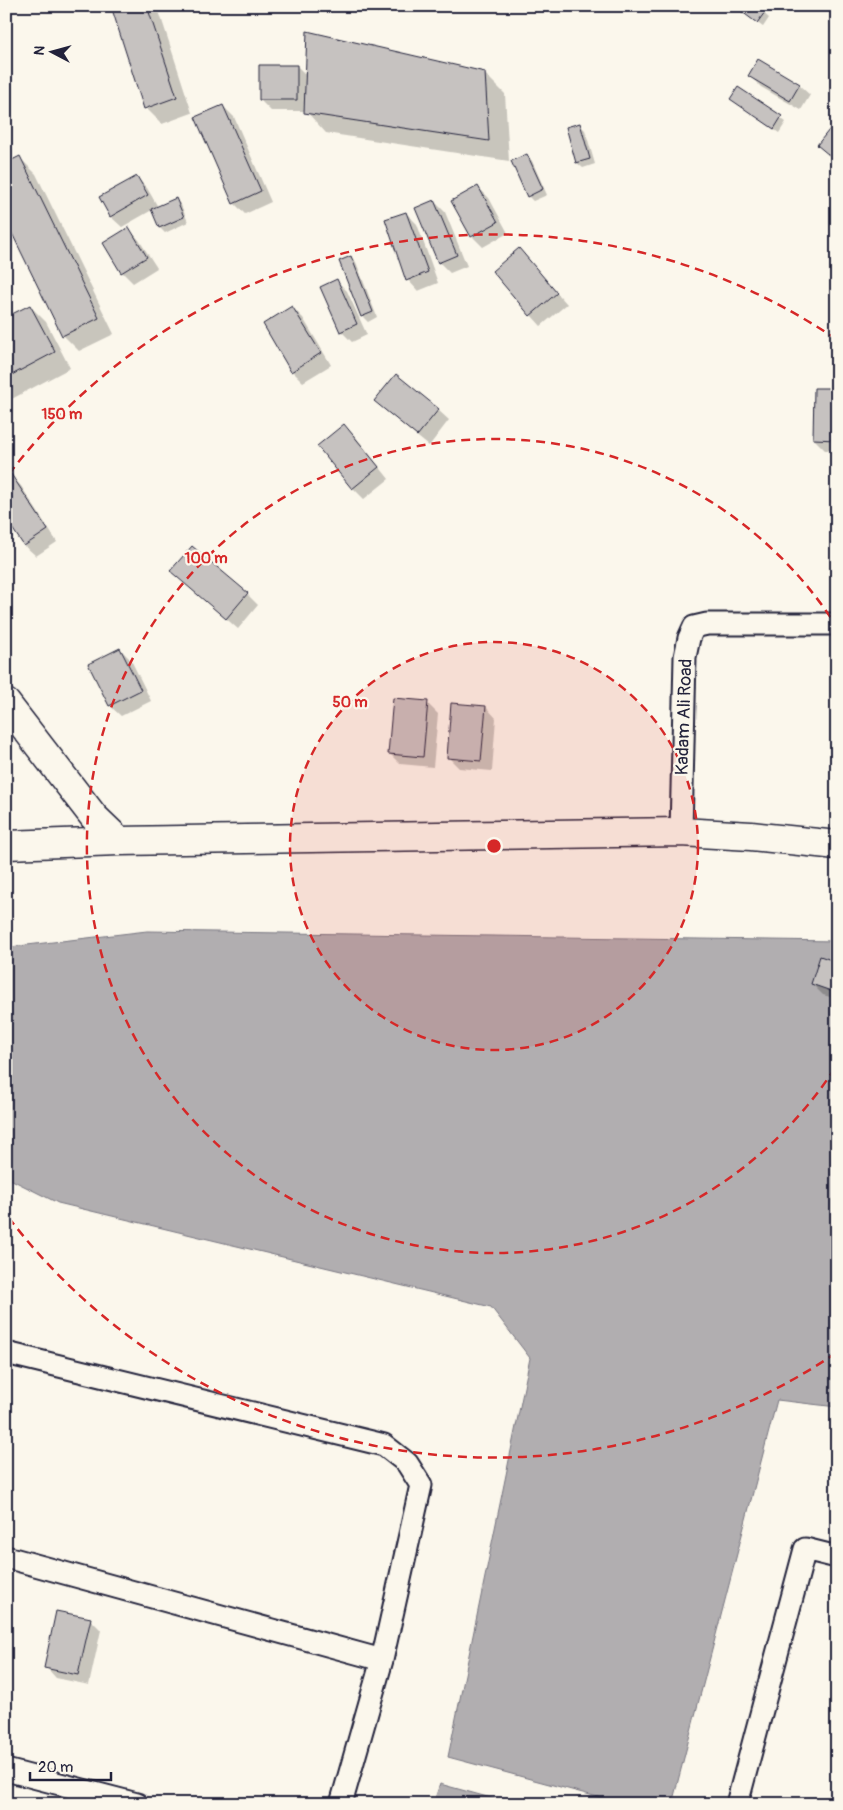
<svg xmlns="http://www.w3.org/2000/svg" width="843" height="1810" font-family="Pangolin,sans-serif">
	<style>
		.water { fill: #b1aeb0; stroke: #787681 }
		.shadow { fill: #0003 }
		.building { fill: #c6c2c0; stroke: #22223b }
		.lines { fill: none; stroke-linecap: round; stroke-linejoin: round }
		.minor-casing { stroke: #22223b; stroke-width: 25 }
		.tertiary-casing { stroke: #22223b; stroke-width: 31 }
		.minor { stroke: #fbf7ec; stroke-width: 21 }
		.tertiary { stroke: #fbf7ec; stroke-width: 28 }
		.ring { fill: none; stroke: #d62828; stroke-width: 2.5; stroke-dasharray: 9 6 }
		.labels { text-anchor: middle; dominant-baseline: central; stroke-width: 4.5; stroke-linejoin: round; paint-order: stroke }
		.street-label { font-size: 18px; fill: #22223b; stroke: #fbf7ec }
		.centre { fill: #d62828; stroke: #fbf7ec; stroke-width: 2.5 }
		.ring-label { font-size: 15px; text-anchor: middle; font-weight: bold; fill: #d62828; stroke: #fbf7ec; stroke-width: 4.5; stroke-linejoin: round; paint-order: stroke }
	</style>
	<rect width="100%" height="100%" fill="#fbf7ec"/>
	<filter id="ink" filterUnits="userSpaceOnUse"><feTurbulence type="fractalNoise" baseFrequency=".02" numOctaves="2"/><feDisplacementMap in="SourceGraphic" scale="10" xChannelSelector="R" yChannelSelector="G"/><feConvolveMatrix kernelMatrix="1 2 1 2 8 2 1 2 1" color-interpolation-filters="sRGB"/></filter>
	<g filter="url(#ink)">
		<path class="water" d="M147,931l690,10v466l-60,-7 -105,404h-48l-176,-47 82,-399 -39,-51 -433,-104 -52,-26v-231l4,1z
			M440,1784l73,20h-80z"/>
		<path class="shadow" d="M112,6h44l2,2 34,105 -30,11 -16,-16z
			M734,6h21l14,12 -6,9z
			M297,66l10,10 177,-3 21,21 4,67 -183,-28 -20,-22h-35l-11,-11z
			M750,76l49,9 11,10 -9,15 -40,-23z
			M738,88l48,34 -7,11 -47,-34z
			M223,106l11,11 37,85 -26,12 -11,-11z
			M580,125l5,5 10,34 -12,4 -6,-5z
			M527,155l5,6 15,34 -14,6 -5,-5z
			M20,158l16,16 78,160 -35,17 -16,-16z
			M136,177l11,11 11,19 18,-7 5,5 7,17 -23,11 -5,-5 -8,-18 -30,17 -11,-10 -10,-19z
			M478,187l11,11 19,35 -25,14 -11,-11z
			M434,201l11,11 22,54 -17,7 -11,-11z
			M406,213l11,11 21,59 -20,8 -10,-11z
			M129,229l10,11 18,28 -24,15 -11,-11z
			M351,257l5,5 21,55 -9,5 -6,-6 -22,-55z
			M529,261l38,43 -26,22 -10,-11z
			M336,280l11,11 20,44 -15,7 -11,-11z
			M30,306l16,16 24,46 -64,34v-83z
			M292,307l11,11 28,47 -28,17 -11,-11z
			M837,389v61h-12l-11,-11z
			M376,401l62,9 11,10 -20,26 -42,-34z
			M344,426l11,10 34,43 -25,20 -11,-11z
			M11,476l10,10 36,56 -21,14 -11,-10 -19,-29z
			M172,571l75,23 11,11 -20,24z
			M120,649l11,11 20,41 -30,15 -11,-10 -20,-41z
			M427,703l11,11 -5,53 -33,-3 -11,-11z
			M486,707l10,11 -4,53 -33,-3 -11,-11z
			M837,963v36l-14,-4 -11,-11z
			M90,1619l11,11 -12,55 -33,-7 -10,-11z"/>
		<path class="building" d="M111,6h36l30,91 -33,12z
			M734,6h23l8,6 -8,11z
			M307,31l178,41 4,69 -185,-28z
			M758,59l42,25 -10,17 -42,-25z
			M259,65h38v35h-38z
			M738,87l44,29 -8,13 -44,-30z
			M223,105l38,86 -28,13 -38,-87z
			M837,120v38l-2,2 -18,-15z
			M580,123l10,36 -14,4 -10,-36z
			M527,154l16,35 -16,8 -16,-36z
			M20,156l79,162 -37,18 -56,-115v-58z
			M137,176l11,19 -38,22 -11,-20z
			M478,186l20,36 -27,15 -20,-36z
			M176,198l8,19 -25,11 -8,-19z
			M434,200l23,55 -19,8 -23,-55z
			M406,212l22,60 -22,9 -21,-62z
			M129,227l18,30 -26,16 -18,-30z
			M519,248l38,45 -27,23 -38,-45z
			M351,256l22,56 -12,5 -22,-56z
			M337,279l20,45 -17,8 -20,-45z
			M30,305l25,47 -49,26v-61z
			M292,306l29,47 -30,19 -28,-48z
			M396,374l43,35 -22,27 -43,-35z
			M814,388h23v52l-24,-1z
			M344,424l35,43 -27,22 -35,-43z
			M11,474l37,56 -24,16 -18,-27v-42z
			M192,546l56,47 -22,26 -56,-48z
			M120,648l21,42 -32,16 -21,-42z
			M393,698l35,3 -5,56 -35,-3z
			M451,703l35,3 -5,55 -34,-3z
			M820,956l17,6v31l-26,-9z
			M56,1611l35,7 -13,57 -34,-7z"/>
		<g class="lines">
			<defs>
				<path id="minor" d="M681,832l4,-175 4,-19 5,-11 13,-3h130
					M6,1353l378,92 23,18 14,22 -39,175 -41,144
					M6,1557l376,103
					M6,1770l131,34
					M737,1804l68,-255 32,8"/>
				<path id="tertiary" d="M6,703l88,114 25,24
					M6,845l113,-4 562,-9 70,4 86,9"/>
			</defs>
			<use href="#minor" class="minor-casing"/>
			<use href="#tertiary" class="tertiary-casing"/>
			<use href="#minor" class="minor"/>
			<use href="#tertiary" class="tertiary"/>
		</g>
	</g>
	<circle cx="494" cy="846" r="204" fill="#d62828" fill-opacity=".12"/>
	<g class="ring">
		<circle cx="494" cy="846" r="204"/>
		<path d="M835 1068A407 407 0 1 1 835 624"/>
		<path d="M836 1353A611 611 0 0 1 9 1218M9 474A611 611 0 0 1 836 339"/>
	</g>
	<g class="labels">
		<g class="street-label">
			<text transform="translate(684 717) rotate(-88)">Kadam Ali Road</text>
		</g>
	</g>
	<circle cx="494" cy="846" r="8" class="centre"/>
	<g class="ring-label">
		<text x="62" y="419">150 m</text>
		<text x="206" y="563">100 m</text>
		<text x="350" y="707">50 m</text>
	</g>
	<rect width="843" height="1810" fill="none" stroke="#fbf7ec" stroke-width="25"/>
	<rect x="12" y="12" width="818" height="1785" fill="none" stroke="#22223b" stroke-width="2" filter="url(#ink)"/>
	<g transform="translate(52 52) rotate(276)" stroke="#fbf7ec" stroke-width="4" paint-order="stroke">
	<path d="M0-4L9 19L0 12L-9 19Z" fill="#22223b"/>
	<text y="-8" font-size="14" font-weight="bold" text-anchor="middle" fill="#22223b">N</text>
	</g>
	<path d="M30 1772v8h81v-8" fill="none" stroke="#22223b" stroke-width="2.5"/>
	<text x="38" y="1772" font-size="15" fill="#22223b" stroke="#fbf7ec" stroke-width="4" paint-order="stroke">20 m</text>
</svg>
